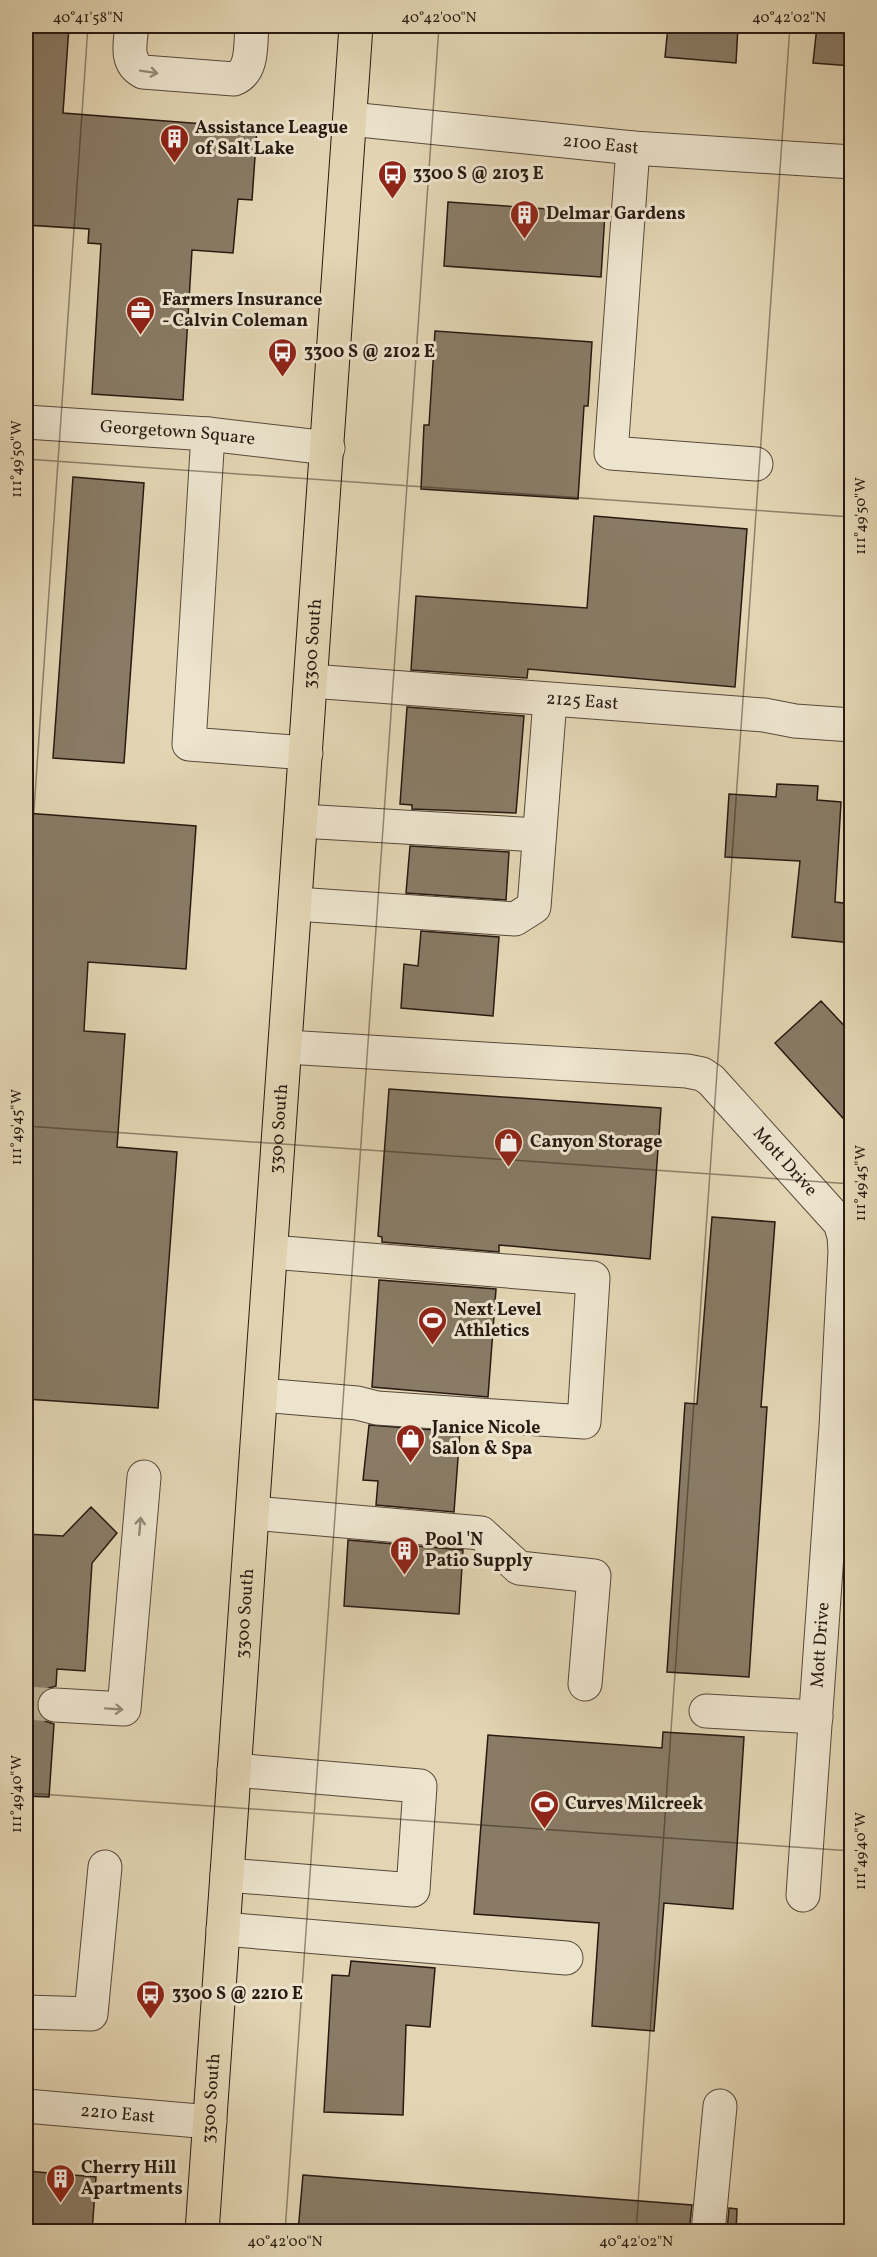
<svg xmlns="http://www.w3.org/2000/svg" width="877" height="2257" font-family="Vollkorn,serif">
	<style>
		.building { fill: #897b66; stroke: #281a12; stroke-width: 1.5 }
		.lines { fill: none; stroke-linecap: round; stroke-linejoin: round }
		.minor-tunnel { stroke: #beb093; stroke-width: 33; stroke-dasharray: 33 16; stroke-linecap: butt }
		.minor-casing { stroke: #57493a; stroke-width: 35 }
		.major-casing { stroke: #281a12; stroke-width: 35 }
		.minor { stroke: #ede4ce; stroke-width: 33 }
		.major { stroke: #e3d5b3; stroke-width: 33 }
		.oneway { stroke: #948979 }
		.ticks { fill: none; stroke: #281a12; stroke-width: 1.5; stroke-opacity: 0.45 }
		.labels { text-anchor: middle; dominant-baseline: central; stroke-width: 6; stroke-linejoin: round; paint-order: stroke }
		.poi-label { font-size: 18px; font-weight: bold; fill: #281a12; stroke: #ede4ce; text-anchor: start }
		.street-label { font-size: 18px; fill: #281a12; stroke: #ede4ce }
		.neatline { fill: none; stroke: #281a12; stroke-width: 2 }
		.ticks-label { font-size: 15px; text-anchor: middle; fill: #281a12 }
	</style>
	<rect width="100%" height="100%" fill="#e3d5b3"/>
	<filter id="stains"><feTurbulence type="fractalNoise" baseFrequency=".00333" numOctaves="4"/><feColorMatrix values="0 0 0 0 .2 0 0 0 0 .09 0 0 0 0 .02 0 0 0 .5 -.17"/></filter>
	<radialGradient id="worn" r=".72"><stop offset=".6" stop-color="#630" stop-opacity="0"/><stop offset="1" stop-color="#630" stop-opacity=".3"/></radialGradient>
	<path class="building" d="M26,26h43l-6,87 194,15 -5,72 -14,-1 -5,54 -41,-3 -9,150 -91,-6 9,-150 -13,-1 1,-14 -63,-4z
		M668,26h70l-2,37 -71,-6z
		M817,26h35v40l-39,-3z
		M448,202l157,11 -4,64 -157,-11z
		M435,331l157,11 -4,64h-4l-6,93 -157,-10 3,-64h5z
		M73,477l71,6 -20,280 -71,-5z
		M594,516l153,13 -12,158 -207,-18 -1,9 -116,-8 5,-74 171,12z
		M407,707l117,9 -8,97 -104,-4v-4l-12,-1z
		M777,784l41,2 -1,14 24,2 -6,100 17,2v39l-60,-6 8,-76 -75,-4 4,-63 47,3z
		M26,813l170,13 -10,143 -98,-7 -4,69 41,3 -8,113 60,5 -19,256 -132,-9z
		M410,846l99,6 -3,48 -100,-7z
		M421,931l78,6 -6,79 -92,-8 3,-44 14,2z
		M821,1001l31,33v94l-77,-85z
		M389,1089l272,19 -11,151 -151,-14v7l-117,-10v-5l-4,-1z
		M712,1217l63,5 -14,185h6l-18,270 -82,-5 18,-269 12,1z
		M379,1280l117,9 -8,108 -116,-10z
		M369,1425l91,7 -6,80 -78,-7 2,-24 -15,-1z
		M91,1507l26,26 -25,30 -7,108 -28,-2 -1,17 -10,3 -7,6 -3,8 3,11 6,7 9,3 -5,73 -23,-1v-262l37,2z
		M348,1540l115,10 -4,64 -115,-8z
		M663,1732l81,5 -11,172 -69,-6 -10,128 -62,-5 7,-103 -125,-9 14,-179 174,13z
		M351,1961l84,7 -5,59 -24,-2 -3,90 -79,-3 8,-137 17,1z
		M26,2171l70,6 -4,55h-66z
		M303,2175l389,30 -3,27h-391z
		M729,2208l8,1 -1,23h-9z"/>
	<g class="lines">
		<path class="minor-tunnel" d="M26,1703l29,2"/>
		<defs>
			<g id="minor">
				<path d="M132,26c-2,17 -7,37 11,46l91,7c20,-8 16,-35 18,-53"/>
				<path id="s1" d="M350,119l283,29 219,14"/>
				<path d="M633,148l-22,305 145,11"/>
				<path id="s2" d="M26,422l182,12 120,14"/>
				<path d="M208,434l-19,310 117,9"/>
				<path id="s3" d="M311,681l453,34 31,6 57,4"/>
				<path d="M301,821l238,14"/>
				<path d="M296,904l219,15 19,-12 16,-207"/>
				<path id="s4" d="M286,1047l401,24 15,3 9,6 129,143 4,13 1,15 -9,176 -33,468"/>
				<path d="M261,1395l96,8 20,5 207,14 9,-144 -322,-26"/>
				<path d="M253,1513l228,20 38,35 75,8 -9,108"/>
				<path d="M55,1705l69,4 20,-232"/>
				<path d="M706,1711l110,6"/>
				<path d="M227,1875l186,15 7,-104 -186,-16"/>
				<path d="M223,1929l343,29"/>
				<path d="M26,2012l65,2 14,-147"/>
				<path id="s5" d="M26,2106l184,16"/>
				<path d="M708,2232l12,-126"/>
			</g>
			<g id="major">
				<path id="s6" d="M202,2232l154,-2206"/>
			</g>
		</defs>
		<use href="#minor" class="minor-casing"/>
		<use href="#major" class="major-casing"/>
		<use href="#minor" class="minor"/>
		<use href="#major" class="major"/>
	</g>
	<defs><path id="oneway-shaft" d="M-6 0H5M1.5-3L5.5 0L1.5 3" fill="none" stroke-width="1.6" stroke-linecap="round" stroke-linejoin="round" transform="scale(1.5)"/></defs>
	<g class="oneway">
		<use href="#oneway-shaft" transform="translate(149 72) rotate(9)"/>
		<use href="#oneway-shaft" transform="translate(140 1526) rotate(-85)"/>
		<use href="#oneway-shaft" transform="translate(114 1709) rotate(4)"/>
	</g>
	<path class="ticks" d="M26,459l826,58M26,926l62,-900M26,1126l826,58M26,1793l826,58M285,2232l154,-2206M636,2232l154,-2206"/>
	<defs>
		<symbol id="building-pin" viewBox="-11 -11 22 30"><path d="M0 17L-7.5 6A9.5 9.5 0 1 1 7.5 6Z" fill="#8f2418" stroke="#ede4ce"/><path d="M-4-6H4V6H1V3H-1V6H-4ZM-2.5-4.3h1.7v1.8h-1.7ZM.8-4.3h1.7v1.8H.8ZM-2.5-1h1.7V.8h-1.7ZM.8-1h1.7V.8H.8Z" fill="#fff"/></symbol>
		<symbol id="bus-pin" viewBox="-11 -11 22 30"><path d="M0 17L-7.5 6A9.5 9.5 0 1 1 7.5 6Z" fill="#8f2418" stroke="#ede4ce"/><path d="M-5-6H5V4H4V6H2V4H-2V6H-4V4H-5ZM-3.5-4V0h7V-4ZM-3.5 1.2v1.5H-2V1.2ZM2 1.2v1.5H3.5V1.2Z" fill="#fff"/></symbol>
		<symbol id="office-pin" viewBox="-11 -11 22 30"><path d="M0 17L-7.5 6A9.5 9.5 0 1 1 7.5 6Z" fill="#8f2418" stroke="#ede4ce"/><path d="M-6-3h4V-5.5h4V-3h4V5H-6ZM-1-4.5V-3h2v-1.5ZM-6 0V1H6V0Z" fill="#fff"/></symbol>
		<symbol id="shop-pin" viewBox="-11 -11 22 30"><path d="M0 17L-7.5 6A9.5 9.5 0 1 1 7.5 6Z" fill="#8f2418" stroke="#ede4ce"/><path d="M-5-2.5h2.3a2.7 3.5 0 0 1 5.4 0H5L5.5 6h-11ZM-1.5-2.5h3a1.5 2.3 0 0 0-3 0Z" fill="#fff"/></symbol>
		<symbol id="stadium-pin" viewBox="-11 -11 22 30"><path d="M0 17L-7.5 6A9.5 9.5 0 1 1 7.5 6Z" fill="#8f2418" stroke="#ede4ce"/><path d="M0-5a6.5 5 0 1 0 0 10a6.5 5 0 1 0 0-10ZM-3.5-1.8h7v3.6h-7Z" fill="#fff"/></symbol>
	</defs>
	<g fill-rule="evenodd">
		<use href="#building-pin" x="158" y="122" width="33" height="45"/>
		<use href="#bus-pin" x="376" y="158" width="33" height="45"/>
		<use href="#building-pin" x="508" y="198" width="33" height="45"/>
		<use href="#office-pin" x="124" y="294" width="33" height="45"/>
		<use href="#bus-pin" x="266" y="336" width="33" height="45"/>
		<use href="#shop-pin" x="492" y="1126" width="33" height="45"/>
		<use href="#stadium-pin" x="416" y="1304" width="33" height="45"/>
		<use href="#shop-pin" x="394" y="1422" width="33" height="45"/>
		<use href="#building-pin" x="388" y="1534" width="33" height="45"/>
		<use href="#stadium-pin" x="528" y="1788" width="33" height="45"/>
		<use href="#bus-pin" x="134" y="1978" width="33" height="45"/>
		<use href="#building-pin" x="44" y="2162" width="33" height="45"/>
	</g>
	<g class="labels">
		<g class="poi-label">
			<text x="195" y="128">Assistance League<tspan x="195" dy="21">of Salt Lake</tspan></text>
			<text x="413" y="174">3300 S @ 2103 E</text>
			<text x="546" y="214">Delmar Gardens</text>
			<text x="162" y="300">Farmers Insurance<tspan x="162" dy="21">- Calvin Coleman</tspan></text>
			<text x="304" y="352">3300 S @ 2102 E</text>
			<text x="530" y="1142">Canyon Storage</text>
			<text x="454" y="1310">Next Level<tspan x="454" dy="21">Athletics</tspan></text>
			<text x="432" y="1428">Janice Nicole<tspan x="432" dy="21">Salon &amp; Spa</tspan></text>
			<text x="425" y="1540">Pool 'N<tspan x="425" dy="21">Patio Supply</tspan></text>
			<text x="565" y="1804">Curves Milcreek</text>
			<text x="172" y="1994">3300 S @ 2210 E</text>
			<text x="81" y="2168">Cherry Hill<tspan x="81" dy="21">Apartments</tspan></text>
		</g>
		<g class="street-label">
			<text stroke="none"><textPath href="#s1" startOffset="252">2100 East</textPath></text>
			<text stroke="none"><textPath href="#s2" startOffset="152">Georgetown Square</textPath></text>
			<text stroke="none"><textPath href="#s6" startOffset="1592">3300 South</textPath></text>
			<text stroke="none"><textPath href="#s3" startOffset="272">2125 East</textPath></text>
			<text stroke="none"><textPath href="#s6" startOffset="1106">3300 South</textPath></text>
			<text stroke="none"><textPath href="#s4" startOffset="538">Mott Drive</textPath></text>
			<text stroke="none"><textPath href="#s6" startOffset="620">3300 South</textPath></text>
			<text transform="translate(821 1645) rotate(-86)">Mott Drive</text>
			<text stroke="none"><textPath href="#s6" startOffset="134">3300 South</textPath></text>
			<text stroke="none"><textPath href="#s5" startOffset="92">2210 East</textPath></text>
		</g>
	</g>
	<rect width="877" height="2257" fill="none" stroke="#e3d5b3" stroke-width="66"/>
	<rect x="33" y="33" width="811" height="2191" class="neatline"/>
	<g class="ticks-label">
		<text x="88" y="22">40°41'58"N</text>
		<text x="439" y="22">40°42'00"N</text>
		<text x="789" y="22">40°42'02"N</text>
		<text transform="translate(16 459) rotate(-90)" y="5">111°49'50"W</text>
		<text transform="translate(860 516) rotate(-90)" y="5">111°49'50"W</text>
		<text transform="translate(16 1127) rotate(-90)" y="5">111°49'45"W</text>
		<text transform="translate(860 1183) rotate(-90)" y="5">111°49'45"W</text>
		<text transform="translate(16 1794) rotate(-90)" y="5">111°49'40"W</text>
		<text transform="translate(860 1851) rotate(-90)" y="5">111°49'40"W</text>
		<text x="285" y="2246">40°42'00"N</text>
		<text x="636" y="2246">40°42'02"N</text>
	</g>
	<rect width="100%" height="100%" filter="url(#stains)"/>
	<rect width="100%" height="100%" fill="url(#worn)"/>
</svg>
